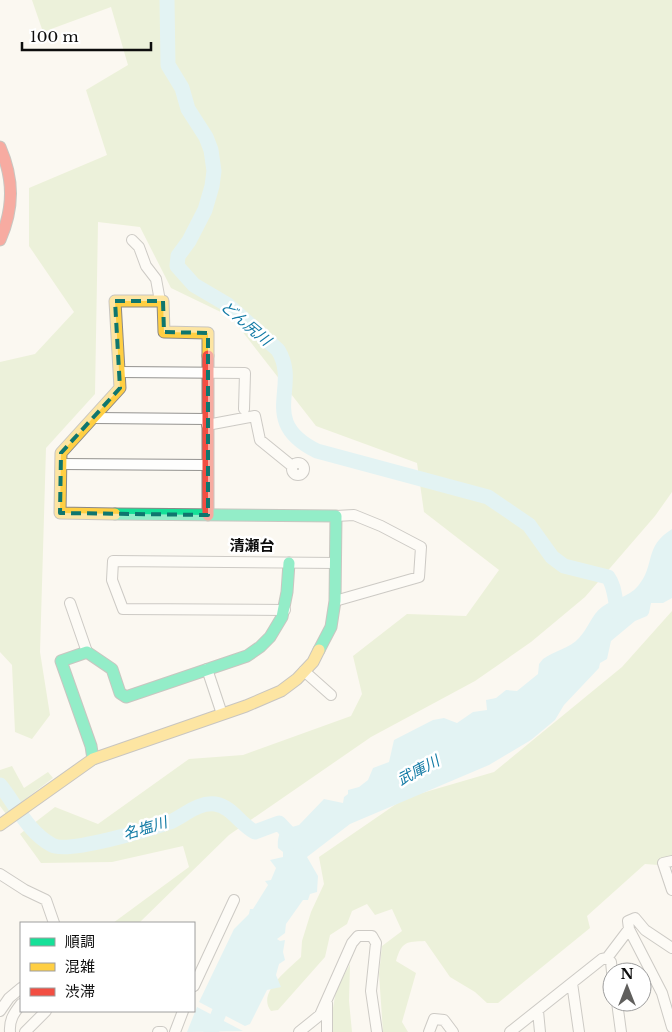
<svg xmlns="http://www.w3.org/2000/svg" width="672" height="1032" font-family="'Libre Baskerville','Noto Sans JP',serif">
	<style>
		.forest { fill: #dae9be }
		.water { fill: #c6edf7 }
		.lines { fill: none; stroke-linecap: round; stroke-linejoin: round }
		.river { stroke: #c6edf7; stroke-width: 15 }
		.street-casing { stroke: #949390; stroke-width: 12 }
		.fast-casing { stroke: #8b8986; stroke-width: 13 }
		.slow-casing { stroke: #8b8986; stroke-width: 13 }
		.jam-casing { stroke: #8b8986; stroke-width: 13 }
		.street { stroke: #fefefd; stroke-width: 10 }
		.fast { stroke: #16e098; stroke-width: 11 }
		.slow { stroke: #ffcf43; stroke-width: 11 }
		.jam { stroke: #f24e42; stroke-width: 11 }
		.marked { fill: none; stroke: #0f766e; stroke-width: 4; stroke-dasharray: 10 6; stroke-linejoin: round }
		.labels { text-anchor: middle; dominant-baseline: central; stroke-width: 5; stroke-linejoin: round; paint-order: stroke }
		.water-label { font-size: 15px; font-style: italic; fill: #117aa5; stroke: #fff }
		.neighbourhood-label { font-size: 15px; font-weight: bold; fill: #0d0d0d; stroke: #fff }
	</style>
	<rect width="100%" height="100%" fill="#fbf8f1"/>
	<path class="forest" d="M32,0h640v492l-17,24 -70,81 -54,45 -56,39 -104,56 -142,98 -90,88h-26l76,-56 -6,-21 -71,16 -71,1 -21,-29 35,-27 43,17 91,-65 54,-4 108,-39 11,-22 -9,-38 54,-42 59,2 33,-46 -75,-58 -7,-49 -101,-37 -85,-109 -60,-29 -31,-61 -42,-5 -3,172 -49,54 -6,204 10,63 -18,24 -17,-7 -3,-67 -12,-13v-290l35,-8 39,-42 -45,-66v-58l78,-33 -21,-65 42,-25 -17,-58 -68,25z
		M672,611v255l-27,-2 -58,52 3,12 -92,75h-11l-12,-11 -25,-15 -25,-36c-19,1 -23,0 -29,20l20,12 -14,49 6,10h-25l-4,-58 3,-28 20,-15 -10,-22 -17,6 -8,-11 -15,7 -5,13 -17,11 -5,22 -47,53 -7,1c-15,-18 18,-42 30,-54l1,-16 9,-29 13,-28 -5,-27 86,-59 89,-26 128,-105z
		M12,766l12,22 24,-16 5,6 -47,36 -6,-8v-36z
		M350,964l-1,37 3,31h-23l7,-42z"/>
	<path class="water" d="M672,529v69l-9,5h-12l-2,10 -2,3 -12,5 -24,20 -4,18 -7,4 -1,5 -35,37 -9,15 -24,20 -42,25 -139,59 -43,33 11,19 -1,16 -7,2 -2,6h-5l-17,24 -1,9 -8,6 3,2 5,-1 -2,12 2,8 -6,4 -3,11 5,12 -14,3 -17,34 -5,2 -46,-24 35,-73 15,-15 1,-5h3l15,-24 -3,-4 6,-1 5,-12 -6,-8 13,-3v-5l-5,-4c-1,-7 1,-18 7,-22l7,1 7,-2 25,-26 19,4 1,-6 4,-3v-4l11,-3 9,-7 5,-12 16,-6 5,-22 39,-20 11,-2 13,5 16,-11 14,-2 -1,-10 10,-2 10,-8 11,1 21,-17 1,-10 4,-5c11,-8 27,-11 36,-21 9,-9 13,-24 23,-31 12,-9 26,-9 36,-21 18,-21 5,-39 34,-57z
		M197,1007l46,24 -56,1z"/>
	<g class="lines">
		<path class="river" d="M167,0l1,65 14,23 6,21 18,28 5,13 3,21 -2,15 -7,24 -16,31 -11,15 -1,10 17,19 34,20 50,45c23,37 -21,71 39,101l171,46 41,28 23,32 12,9 44,11c8,11 6,24 11,38
			M0,785c16,20 28,47 52,60 16,9 98,-16 118,-23 14,-6 28,-20 45,-18 16,2 26,21 40,28l24,-9 17,18
			M211,1032l16,-38"/>
		<defs>
			<path id="street" d="M132,240l7,7 7,19 10,13 4,22
				M119,372l126,1 -1,36
				M94,418l113,1
				M207,425l48,-9 5,24 32,26
				M292 469a6 6 0 1 1 12 0a6 6 0 1 1-12 0Z
				M61,464l146,1
				M335,601l84,-24 2,-30 -40,-21 -27,-11 -18,1
				M70,603l17,49
				M285,610l-162,-1 -11,-29 1,-19 222,2
				M207,669l15,45
				M304,671l27,24
				M672,861l-9,2 9,27
				M0,874l25,16 21,10 8,23
				M672,948l-27,-18 -10,-12 -7,3 1,8 33,64 10,34
				M607,958l22,-29
				M572,983l7,49
				M194,986l40,-86
				M617,1002l4,30
				M0,1011l9,-13 12,-10
				M538,1011l2,21
				M10,1032c-1,-12 4,-19 11,-28
				M25,1032l21,-21
				M158,1032h4
				M175,1032l8,-21
				M299,1032l21,-17 32,-72 6,-7h14l4,7 -5,48 6,41
				M327,1032v-29
				M429,1032l5,-13 10,1 9,12
				M510,1032l92,-73 5,-1 4,4 1,10"/>
			<path id="fast" d="M115,514l221,2 -1,85 -4,26 -12,23
				M93,759l-2,-13 -30,-85 26,-9 25,17 8,24 6,4 121,-41 13,-9 10,-10 12,-20 5,-25 2,-29"/>
			<path id="slow" d="M115,514l-55,-1 1,-60 59,-65 -5,-87h48l1,31 44,1v23
				M0,825l93,-66 153,-53 35,-15 16,-12 16,-17 6,-12"/>
			<path id="jam" d="M0,147c14,32 14,61 0,93
				M208,356v159"/>
		</defs>
		<use href="#street" class="street-casing"/>
		<use href="#fast" class="fast-casing"/>
		<use href="#slow" class="slow-casing"/>
		<use href="#jam" class="jam-casing"/>
		<use href="#street" class="street"/>
		<use href="#fast" class="fast"/>
		<use href="#slow" class="slow"/>
		<use href="#jam" class="jam"/>
	</g>
	<path d="M0 0H672V1032H0ZM115,301h48l1,31 44,1v182l-148,-2 1,-60 59,-65z" fill="#fbf8f1" fill-opacity=".55" fill-rule="evenodd"/>
	<path class="marked" d="M115,301h48l1,31 44,1v182l-148,-2 1,-60 59,-65z"/>
	<g class="labels">
		<g class="water-label">
			<text transform="translate(246 323) rotate(40)">どん尻川</text>
			<text transform="translate(418 770) rotate(-28)">武庫川</text>
			<text transform="translate(145 828) rotate(-17)">名塩川</text>
		</g>
		<g class="neighbourhood-label">
			<text x="252" y="545">清瀬台</text>
		</g>
	</g>
	<rect x="20" y="922" width="175" height="90" fill="#ffffff" stroke="#9e9e9e"/>
	<rect x="30" y="938" width="25" height="8" fill="#16e098" stroke="#9e9e9e"/>
	<text x="65" y="947" font-size="15" fill="#0d0d0d">順調</text>
	<rect x="30" y="963" width="25" height="8" fill="#ffcf43" stroke="#9e9e9e"/>
	<text x="65" y="972" font-size="15" fill="#0d0d0d">混雑</text>
	<rect x="30" y="988" width="25" height="8" fill="#f24e42" stroke="#9e9e9e"/>
	<text x="65" y="997" font-size="15" fill="#0d0d0d">渋滞</text>
	<g transform="translate(627 987)"><circle r="24" fill="#ffffff" stroke="#9e9e9e"/>
	<path d="M0-4L9 19L0 12L-9 19Z" fill="#605f5d"/>
	<text y="-8" font-size="14" font-weight="bold" text-anchor="middle" fill="#0d0d0d">N</text>
	</g>
	<path d="M22 42v8h129v-8" fill="none" stroke="#0d0d0d" stroke-width="2.5"/>
	<text x="30" y="42" font-size="15" fill="#0d0d0d" stroke="#ffffff" stroke-width="4" paint-order="stroke">100 m</text>
</svg>
